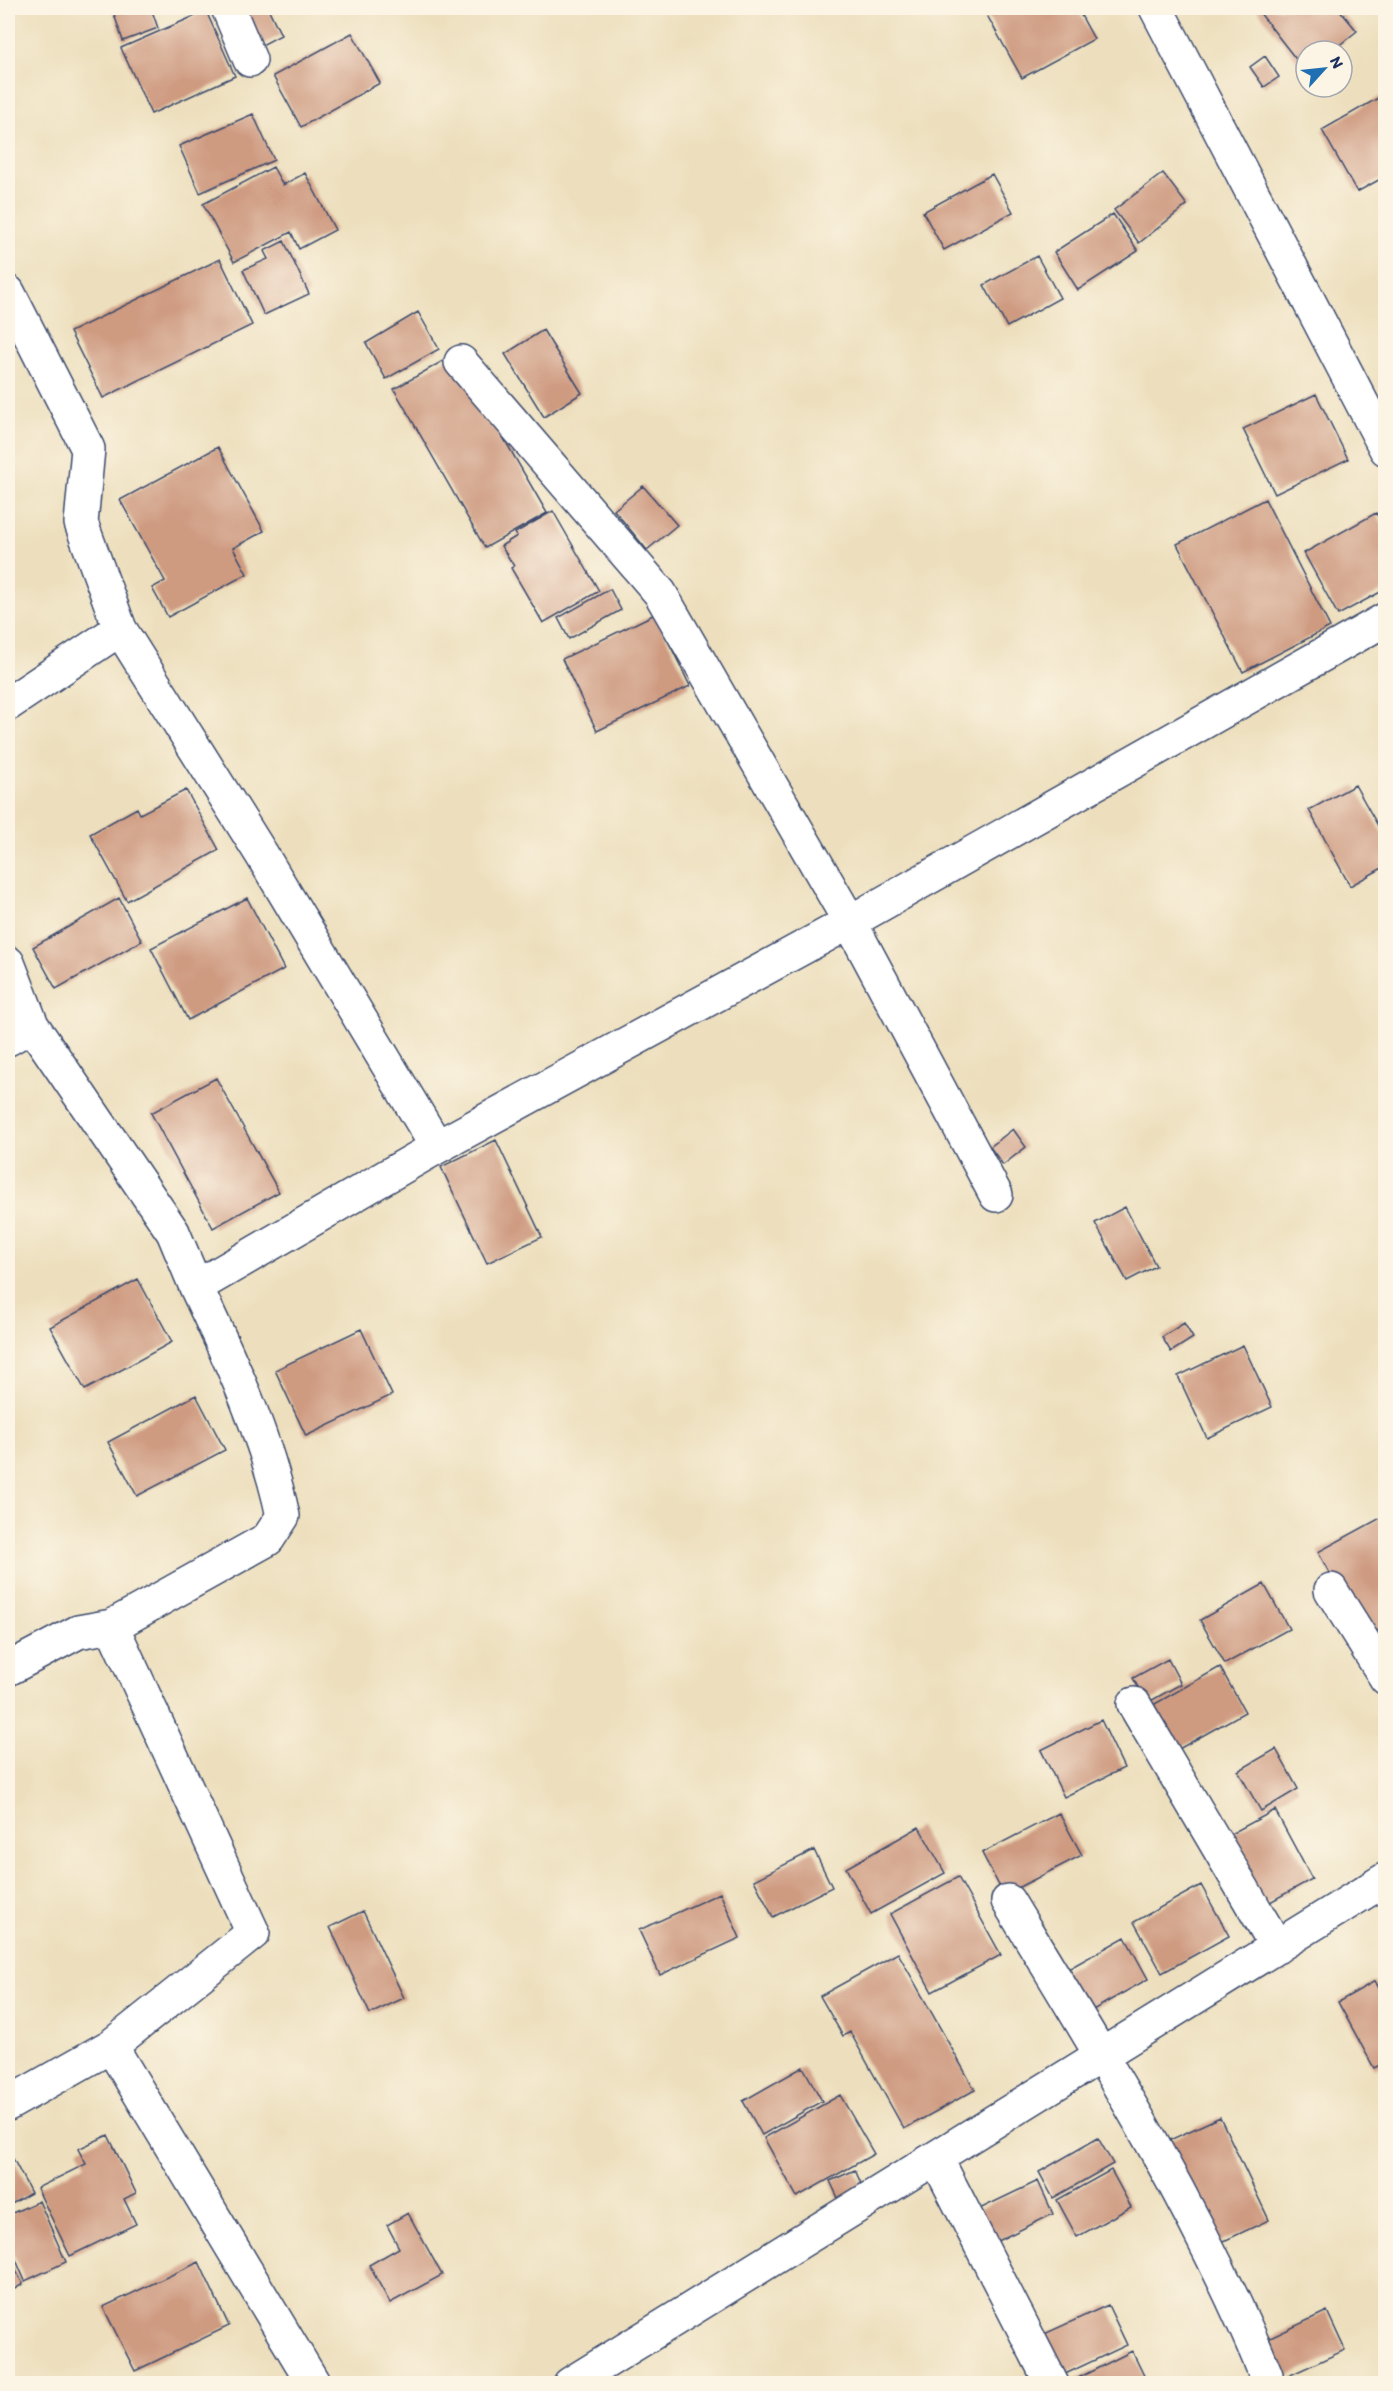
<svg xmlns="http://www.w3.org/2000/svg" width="1393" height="2391" font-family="Itim,sans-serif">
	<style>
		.building { fill: #ce9a80 }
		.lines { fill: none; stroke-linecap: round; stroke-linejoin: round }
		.minor-casing { stroke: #3a496c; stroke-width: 36 }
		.minor { stroke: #fff; stroke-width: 33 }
	</style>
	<rect width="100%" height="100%" fill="#fcf5e5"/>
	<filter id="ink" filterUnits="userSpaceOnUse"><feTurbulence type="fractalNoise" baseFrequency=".0167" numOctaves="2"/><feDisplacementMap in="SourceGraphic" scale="12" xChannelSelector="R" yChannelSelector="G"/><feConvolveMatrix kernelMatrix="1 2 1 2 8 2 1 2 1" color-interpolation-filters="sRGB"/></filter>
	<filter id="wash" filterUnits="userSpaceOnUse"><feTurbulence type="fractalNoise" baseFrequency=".008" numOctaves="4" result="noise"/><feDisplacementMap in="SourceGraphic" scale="24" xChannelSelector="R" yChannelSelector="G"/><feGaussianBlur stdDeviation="1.35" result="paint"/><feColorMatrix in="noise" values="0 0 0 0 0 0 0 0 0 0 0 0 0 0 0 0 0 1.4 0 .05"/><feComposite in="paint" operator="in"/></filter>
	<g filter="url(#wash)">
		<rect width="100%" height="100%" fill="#eddfbd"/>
		<g id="blocks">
			<path class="building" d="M112,8h39l7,20 -35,13z
				M245,8h23l13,27 -19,10z
				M983,8h94l17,31 -72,39z
				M1256,8h82l19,23 -25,20h-26v21z
				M206,11l29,65 -84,38 -30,-66z
				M352,33l28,50 -79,44 -28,-51z
				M1265,56l14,21 -15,10 -14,-20z
				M1385,94l1,82 -29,16 -35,-62z
				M253,114l21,46 -74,33 -21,-47z
				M273,167l10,18 22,-12 30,57 -36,19 -8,-17 -57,30 -31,-58z
				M1163,173l24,32 -48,38 -25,-33z
				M992,174l21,38 -69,38 -21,-38z
				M1113,214l25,37 -60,39 -24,-38z
				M284,241l25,53 -45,21 -21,-45 25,-11 -4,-8z
				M1037,256l23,42 -53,29 -23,-42z
				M220,259l32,66 -149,73 -33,-66z
				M418,312l21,37 -53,30 -20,-36z
				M543,330l39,63 -38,24 -39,-63z
				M455,354l92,159 -62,35 -91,-159z
				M1316,394l32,65 -73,35 -32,-65z
				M218,447l46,84 -31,17 14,26 -79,43 -16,-29 13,-7 -45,-81z
				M643,486l34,39 -30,25 -33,-40z
				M1265,499l65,128 -87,45 -66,-128z
				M553,511l46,80 -56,32 -32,-55 3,-2 -13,-20 16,-10 -2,-3z
				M1376,513l10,16v60l-48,26 -34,-62z
				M610,589l11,21 -52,29 -11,-21z
				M655,614l35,72 -93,45 -35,-72z
				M1355,785l31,55v26l-36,20 -41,-76z
				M186,790l33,60 -92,51 -37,-67 47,-26 3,6z
				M119,898l23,43 -86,48 -23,-42z
				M247,898l37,71 -96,51 -37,-72z
				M216,1078l63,114 -66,36 -62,-115z
				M1013,1129l13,18 -23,18 -13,-18z
				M496,1140l46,97 -55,26 -46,-96z
				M1125,1207l31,59 -29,15 -32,-58z
				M138,1279l34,63 -87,48 -35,-63z
				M1184,1323l9,15 -22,14 -9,-15z
				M361,1329l31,66 -86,41 -31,-66z
				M1243,1345l29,62 -65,31 -29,-62z
				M196,1395l29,55 -88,46 -29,-54z
				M1386,1515v111l-21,12 -47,-86z
				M1264,1584l25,45 -64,35 -25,-44z
				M1168,1659l13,25 -34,19 -14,-25z
				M1220,1667l25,45 -75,42 -24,-45z
				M1101,1720l23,48 -60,29 -23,-47z
				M1276,1749l22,40 -37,22 -23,-40z
				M1275,1810l37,69 -51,28 -38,-69z
				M1059,1813l23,42 -78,40 -22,-42z
				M919,1827l26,46 -74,41 -25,-46z
				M814,1850l18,37 -59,30 -19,-37z
				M958,1877l43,78 -69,37 -42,-78z
				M1201,1885l28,51 -67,37 -28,-51z
				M720,1893l20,45 -80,37 -21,-45z
				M363,1911l41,87 -34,16 -40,-87z
				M1125,1937l23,42 -64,36 -23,-42z
				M898,1953l77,137 -71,39 -54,-97 -7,4 -23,-40z
				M1375,1981l11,19v62l-12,6 -36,-66z
				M803,2067l19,34 -60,34 -19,-34z
				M840,2095l34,59 -77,43 -33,-59z
				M1220,2117l49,103 -58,27 -50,-103z
				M108,2135l28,58 -12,6 12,25 -66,32 -33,-68 49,-24 -8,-15z
				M1098,2138l15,26 -60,34 -14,-26z
				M8,2149l23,44 -23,13z
				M855,2170l8,18 -24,12 -9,-19z
				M1111,2170l20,37 -54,30 -20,-37z
				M1038,2181l15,33 -64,31 -16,-33z
				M39,2201l27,61 -41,19 -17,-40v-26z
				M408,2213l34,62 -52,28 -21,-38 30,-17 -12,-23z
				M8,2256l15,28 -15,9z
				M199,2262l30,64 -94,45 -32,-64z
				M1108,2305l19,40 -66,31 -19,-41z
				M1327,2311l18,39 -61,28 -18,-38z
				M1132,2351l16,33h-82z"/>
		</g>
	</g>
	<g filter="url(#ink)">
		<use href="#blocks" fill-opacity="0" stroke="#3a496c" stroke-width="1.5"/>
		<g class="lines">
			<defs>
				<path id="minor" d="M228,8l22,52
					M1156,8l230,441
					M8,292l80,157 -7,74 39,106 142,226 175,292
					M461,362l199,231 190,329 146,273
					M8,704l112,-75
					M8,963l24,62
					M8,1039l24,-14 141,207 23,55 241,-140 413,-225 536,-303
					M1331,1590l55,88
					M8,1669l70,-37 34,-6 156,-87 15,-23c-17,-81 -52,-155 -87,-229
					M1134,1704l143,243
					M1008,1901c93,153 190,308 258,474v9
					M111,2046l203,338
					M8,2104l103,-58 142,-113 -141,-307
					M936,2158l116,226
					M570,2384l816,-505"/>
			</defs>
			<use href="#minor" class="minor-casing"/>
			<use href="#minor" class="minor"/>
		</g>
	</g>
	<rect width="1393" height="2391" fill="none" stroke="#fcf5e5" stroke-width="30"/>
	<g transform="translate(1324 69) rotate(63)"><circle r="28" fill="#fcf5e5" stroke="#a2a6af" stroke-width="1.5"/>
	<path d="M0-4.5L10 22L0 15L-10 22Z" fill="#1f6fb2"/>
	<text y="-9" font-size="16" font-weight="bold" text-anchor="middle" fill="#1b2f5e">N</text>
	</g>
</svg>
